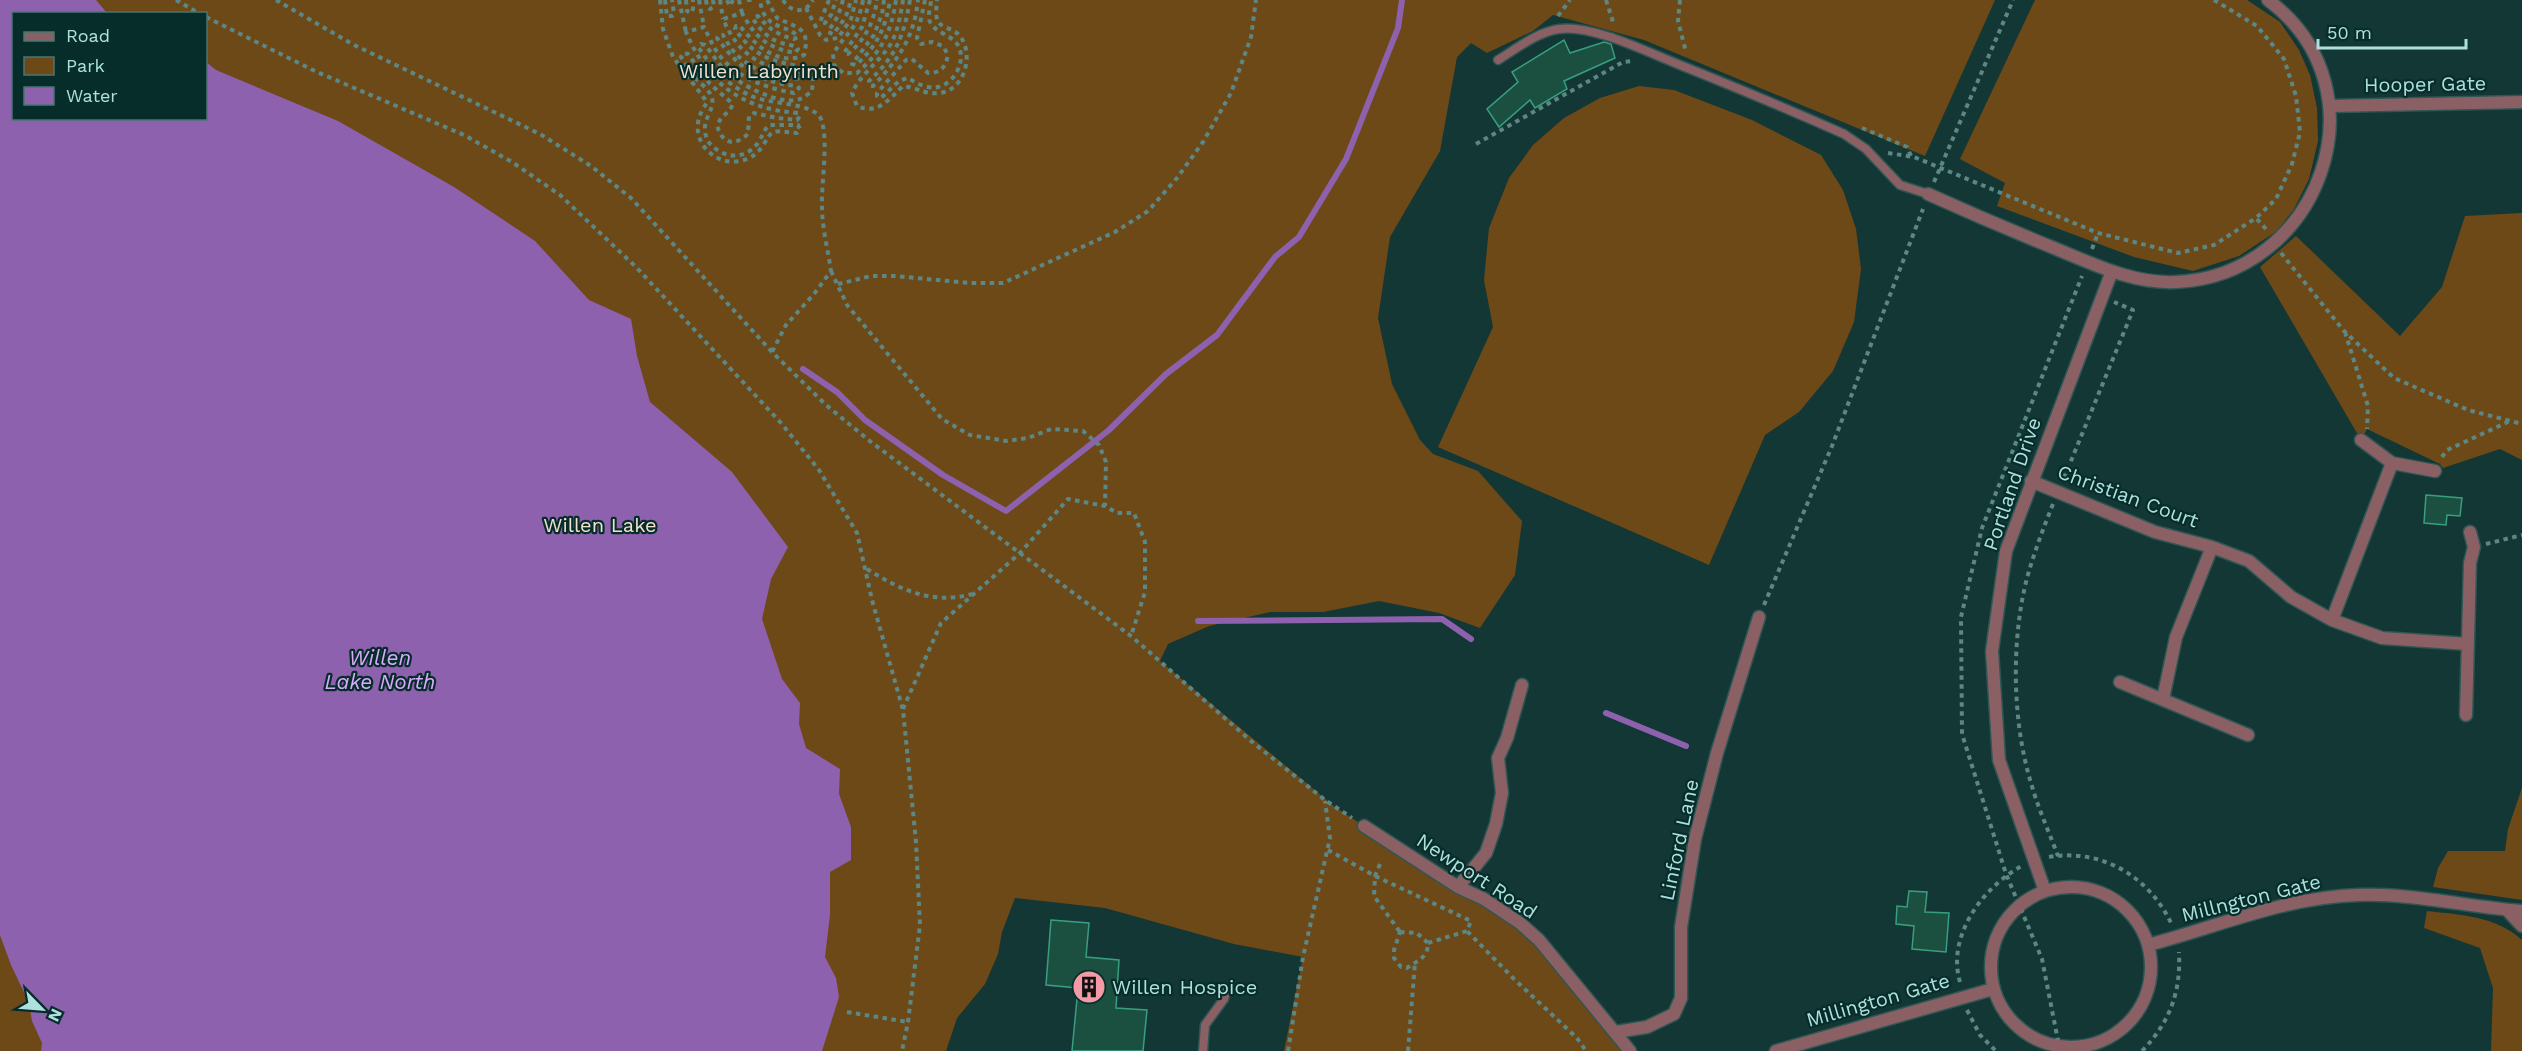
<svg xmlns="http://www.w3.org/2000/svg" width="2522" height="1051" font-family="'Work Sans',sans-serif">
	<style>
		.green { fill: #6e4918; fill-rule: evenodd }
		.water { fill: #8e61ae }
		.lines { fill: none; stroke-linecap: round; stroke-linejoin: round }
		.stream { stroke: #8e61ae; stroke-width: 6 }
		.building { fill: #1b5040; stroke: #399e81; stroke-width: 1.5 }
		.lane-casing { stroke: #2f5653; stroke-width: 11 }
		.street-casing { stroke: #2f5653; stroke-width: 15 }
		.path { stroke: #5c8784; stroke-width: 4; stroke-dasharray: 4.5 4.5; stroke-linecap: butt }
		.lane { stroke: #8a6065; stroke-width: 8 }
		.street { stroke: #8a6065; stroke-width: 12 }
		.labels { text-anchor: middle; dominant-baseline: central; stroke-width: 4.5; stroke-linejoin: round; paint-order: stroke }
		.park-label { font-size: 20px; fill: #f2e1ce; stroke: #072d2b }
		.street-label { font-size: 20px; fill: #aee1dd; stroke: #072d2b }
		.poi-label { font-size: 20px; fill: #aee1dd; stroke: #072d2b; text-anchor: start }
		.water-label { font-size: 21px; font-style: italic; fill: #daaafd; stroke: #072d2b }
	</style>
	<rect width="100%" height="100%" fill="#133735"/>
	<path class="green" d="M0,0h1995l-70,156 -281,-116 -91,-25 -20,16 -46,22 -16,-10 -14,14 -17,94 -50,86 -12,81 14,66 28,56 13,14 45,17 44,50 -7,54 -35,53 -41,-15 -60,-12 -56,11h-53l-61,14 -41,18 -8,17 175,146 123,80 62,36 110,128h-346l19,-94 -69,-13 -129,-36 -90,-10 -13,34 -4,22 -13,30 -28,34 -11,33h-946zM14,14h192v104h-192z
		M2035,0h212l33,22 19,28 11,25 7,33 1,33 -9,38 -15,30 -17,22 -38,25 -46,15 -59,-14 -137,-51 8,-23 -45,-24z
		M1639,86l35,4 78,30 69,35 22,35 13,39 5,40 -7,53 -21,49 -34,41 -34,23 -56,130 -271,-118 55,-120 -9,-47 5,-52 20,-50 24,-33 31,-27 36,-20z
		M2522,213v247l-22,-11 -57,19 -3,-4 -73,-35 -6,11 -101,-173 36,-31 104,100 42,-49 23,-71z
		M2522,788v112l-89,-13 5,-19 10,-17h57l3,-22z
		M2427,911c34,4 69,5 95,29v111h-31l2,-63 -13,-40 -56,-20z"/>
	<path class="water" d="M0,0h96l11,13 -93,1v104h192v-56l10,8 122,51 116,66 81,54 54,59 42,19 6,37 13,46 82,70 56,75 -17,32 -9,40 20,60 18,24 -1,21 7,24 34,21 -1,25 12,33v33l-21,12v43l-5,42 11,21 3,19 -17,54h-781l1,-8 -10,-22 -3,-18 -18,-38 -11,-30z"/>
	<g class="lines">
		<path class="stream" d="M803,369l34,23 28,28 78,55 63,36 103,-81 57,-56 51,-39 58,-78 24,-20 47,-78 52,-131 4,-28
			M1198,621l244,-2 29,20
			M1606,713l80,33"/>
	</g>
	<path class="building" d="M1564,40l6,13 34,-11 7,2 4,14 -51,23 3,8 -32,19 -5,-8 -31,27 -12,-18 31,-27 -6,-10z
		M2426,495l36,3 -2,18 -13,-1 -1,10 -22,-2z
		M1909,891l18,1 -2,20 24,1 -3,39 -34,-3 2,-23 -18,-2 1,-18 10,1z
		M1051,920l38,3 -3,34 33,3 -3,48 31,2 -4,41h-71l6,-63 -32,-3z"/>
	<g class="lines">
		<defs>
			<path id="lane" d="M1498,60c18,-11 39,-28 61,-31 33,-5 90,24 121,36 55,22 110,45 164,69l22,15 34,36 28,9
				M1203,1051l2,-26 19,-26 2,-7"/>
			<path id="street" d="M2330,106l192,-4
				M1928,194c42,19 84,37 126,54 39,16 79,36 122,34 144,-6 212,-193 92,-282
				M2361,440l31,23 43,8
				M2031,481l124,51 57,15 37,14 42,36 41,23 50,18 86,6
				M2332,620l60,-157
				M2120,682l128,53
				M2163,699l13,-62 36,-90
				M2466,715l4,-152 4,-16 -4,-15
				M1364,826l94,61 26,12 36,24 19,17 91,111
				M1991 967a80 80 0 1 1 160 0a80 80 0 1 1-160 0Z
				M1458,887l28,-34 10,-29 6,-31 -4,-35 9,-20 15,-53
				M2045,891l-46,-131 -7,-109 14,-100 106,-280
				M2507,910l15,16
				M2148,945c69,-18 137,-48 210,-50 56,-2 109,12 164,16
				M1616,1032l31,-5 27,-13 7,-16v-71l14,-88 22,-86 42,-136
				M1776,1051l217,-62"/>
		</defs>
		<use href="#lane" class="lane-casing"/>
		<use href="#street" class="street-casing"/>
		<path class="path" d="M176,0l24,14
			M276,0l78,45 186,89 51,32 40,32 141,154 54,53 45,37 260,194 120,105 74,59 27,18
			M660,0l3,29 10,28 34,45c-4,7 -9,14 -9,22 -3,23 21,42 42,37 25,-5 25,-27 34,-29 6,-2 17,1 23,1l3,-4 -2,-4h-29c-5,5 -6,10 -10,16 -8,14 -26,19 -40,10 -9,-5 -14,-12 -14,-22 -1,-11 10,-21 7,-31 -2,-8 -12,-15 -18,-21 -5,-6 -9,-13 -13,-20l2,-4 5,1 22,30 23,20c-4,9 -11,11 -16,21 5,19 17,22 31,9l1,-18 5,-3 23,5 20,2 3,-4 -2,-3c-56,-4 -90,-29 -112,-81l18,-5c4,8 8,17 13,25 17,25 49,36 77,41l5,-5 -2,-2c-39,-4 -57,-17 -80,-48l2,-3h4c4,7 8,14 14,20 14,13 42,29 62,23l-2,-6c-37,-4 -59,-18 -74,-53l19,-6c14,25 24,34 53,40l3,-4c-6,-5 -12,-4 -19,-7 -12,-4 -19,-13 -26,-23l2,-2 3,-1c11,13 20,19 36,23l4,-2c-10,-14 -34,-5 -38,-37
			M665,0l2,16h5l2,-2 -2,-14
			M679,0l7,32
			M686,0l1,11 4,2 2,-4v-9
			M699,0l5,27
			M706,0l1,7 3,2 4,-2 -1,-7
			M720,0l3,19
			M727,0l3,6 3,-6
			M739,0l3,13
			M747,0h6
			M767,0l10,18c20,10 34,9 27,37 -25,12 -49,-10 -64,-29h-4l-1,3c21,30 38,32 72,39l6,10 -1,13c-3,2 -8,7 -12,8 -20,7 -60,-14 -74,-28 -8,-7 -14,-18 -21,-26l-4,-1 -2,4c13,20 28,36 50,47 19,10 65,7 72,24 8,21 0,65 1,88 0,21 6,43 9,64l-17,23 -28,31 -14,27
			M783,0c8,13 22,14 30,0
			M829,0l-9,22 5,1 6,-8 5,-15
			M843,0l-5,16 -10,16 5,2c8,-10 17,-21 17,-34
			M863,0c-6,31 -16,31 -30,54l1,11 9,8h14c25,-22 34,-40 39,-73
			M870,0l-8,27 -18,26 4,1c17,-14 26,-32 29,-54
			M884,0l-2,14 -8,21 -22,29 4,1c21,-19 30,-38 34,-65
			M903,0c-3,18 -6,39 -19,53 -11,14 -25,24 -32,40l5,13c21,9 31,-6 46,-20 13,1 22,9 36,7 26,-2 36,-40 20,-58 -6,-7 -20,-7 -22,-16 -2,-6 0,-14 0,-19
			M910,0c-6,36 -14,56 -41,81v4l4,1c25,-26 41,-48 45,-86
			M925,0l-8,38 4,6 11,-2 11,4 5,9c-3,13 -7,18 -20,18l-16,-14 -6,1 -29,33v3l4,2 18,-17 8,-3c7,3 14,8 21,9 21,5 39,-22 31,-40 -6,-13 -27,-14 -30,-28 -1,-5 2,-14 2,-19
			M1606,0l8,25
			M1680,0l-2,21 8,31
			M2214,0l43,26 27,33 12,37 4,36 -8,32 -16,35 -20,19
			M806,8l14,27 6,5 12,-2 13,-19 5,-19
			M1558,16l12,-16
			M206,17l111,55 147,63 48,27 48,33 76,72 145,156 38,47 38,63 15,67 31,110 13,132 4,83 -12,97 -6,29
			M1862,128l45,19 4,9
			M1476,144l147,-82 11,-1
			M1888,153l26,4 184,76 80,20 36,-8 42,-27 10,11
			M1934,182l79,-182
			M2092,249l6,-16
			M2281,253l63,78 50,47 74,32 54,14
			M831,271l16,34 95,114 28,16 36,6 22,-3 23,-9 32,2 16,14 7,17 -1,44
			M838,284l33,-8h24l75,7h33l112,-51 33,-21 29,-33 26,-36 28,-49 20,-56 5,-37
			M2345,332l23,74 -1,23
			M2442,457l5,-7 61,-28
			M2064,478l69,-168 -19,-8
			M2053,504c-10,25 -19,49 -26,74 -16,62 -15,143 4,205 7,25 18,49 27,73
			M2486,544l36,-9
			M867,569c33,21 66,36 105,25
			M1764,605l68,-159 91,-237
			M903,709l38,-86 79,-70 48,-54 37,7 12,7h17l11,29v50l-14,44
			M1328,850l47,26 96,45 -4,10 48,49 62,58 9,13
			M2049,857c53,-9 101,20 123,68
			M1380,864l-5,12 -1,20 26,36
			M1400,932l17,1 11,10c0,15 -10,17 -21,25l-6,-1 -7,-9v-8z
			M1428,943l39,-12
			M1960,982c-14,-46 24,-96 62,-116
			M1967,1010l13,25 16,16
			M847,1012l61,10
			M1288,1051l15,-94 27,-119 -5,-37
			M1408,1051l7,-89
			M2060,1051l-18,-92 -36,-85 -44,-140 -1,-117 21,-89 100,-252
			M2142,1051c28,-29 39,-59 37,-99"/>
		<use href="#lane" class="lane"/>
		<use href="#street" class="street"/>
	</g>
	<defs>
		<symbol id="building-disc" viewBox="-11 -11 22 22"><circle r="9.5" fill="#f39aa7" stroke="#072d2b"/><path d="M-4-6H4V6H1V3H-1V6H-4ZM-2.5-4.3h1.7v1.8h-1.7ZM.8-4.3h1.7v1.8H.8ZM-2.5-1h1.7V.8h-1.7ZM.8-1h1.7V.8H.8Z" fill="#111"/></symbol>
	</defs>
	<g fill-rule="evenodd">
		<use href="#building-disc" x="1070" y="968" width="38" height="38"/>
	</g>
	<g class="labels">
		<g class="park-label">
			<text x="759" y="71">Willen Labyrinth</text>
			<text x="600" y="525">Willen Lake</text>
		</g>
		<g class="street-label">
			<text transform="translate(2425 84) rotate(-1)">Hooper Gate</text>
			<text transform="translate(2012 484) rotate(-71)">Portland Drive</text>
			<text transform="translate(2128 496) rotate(20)">Christian Court</text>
			<text transform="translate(1679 840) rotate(-78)">Linford Lane</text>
			<text transform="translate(1477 876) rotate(33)">Newport Road</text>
			<text transform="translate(2251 898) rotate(-14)">Millngton Gate</text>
			<text transform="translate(1878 1000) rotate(-16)">Millington Gate</text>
		</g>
		<g class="poi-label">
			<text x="1112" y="987">Willen Hospice</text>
		</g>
		<g class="water-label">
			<text x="380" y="657">Willen<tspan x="380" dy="24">Lake North</tspan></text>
		</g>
	</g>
	<rect x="12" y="12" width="195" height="108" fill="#072d2b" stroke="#4a7572" stroke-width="1.5"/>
	<rect x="24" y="32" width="30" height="9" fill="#8a6065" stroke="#4a7572" stroke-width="1.5"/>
	<text x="66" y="42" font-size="18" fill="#aee1dd">Road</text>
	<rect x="24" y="57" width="30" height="18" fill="#6e4918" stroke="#4a7572" stroke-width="1.5"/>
	<text x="66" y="72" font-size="18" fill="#aee1dd">Park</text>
	<rect x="24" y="87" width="30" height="18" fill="#8e61ae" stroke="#4a7572" stroke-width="1.5"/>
	<text x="66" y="102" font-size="18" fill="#aee1dd">Water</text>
	<g transform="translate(42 1009) rotate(115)" stroke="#072d2b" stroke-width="4.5" paint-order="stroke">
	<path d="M0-4.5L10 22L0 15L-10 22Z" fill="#aee1dd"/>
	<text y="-9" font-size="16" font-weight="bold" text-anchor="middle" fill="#aee1dd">N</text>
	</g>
	<path d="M2318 39v9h148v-9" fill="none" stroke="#aee1dd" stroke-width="3"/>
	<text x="2327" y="39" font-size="18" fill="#aee1dd" stroke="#072d2b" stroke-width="4.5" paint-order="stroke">50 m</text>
</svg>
